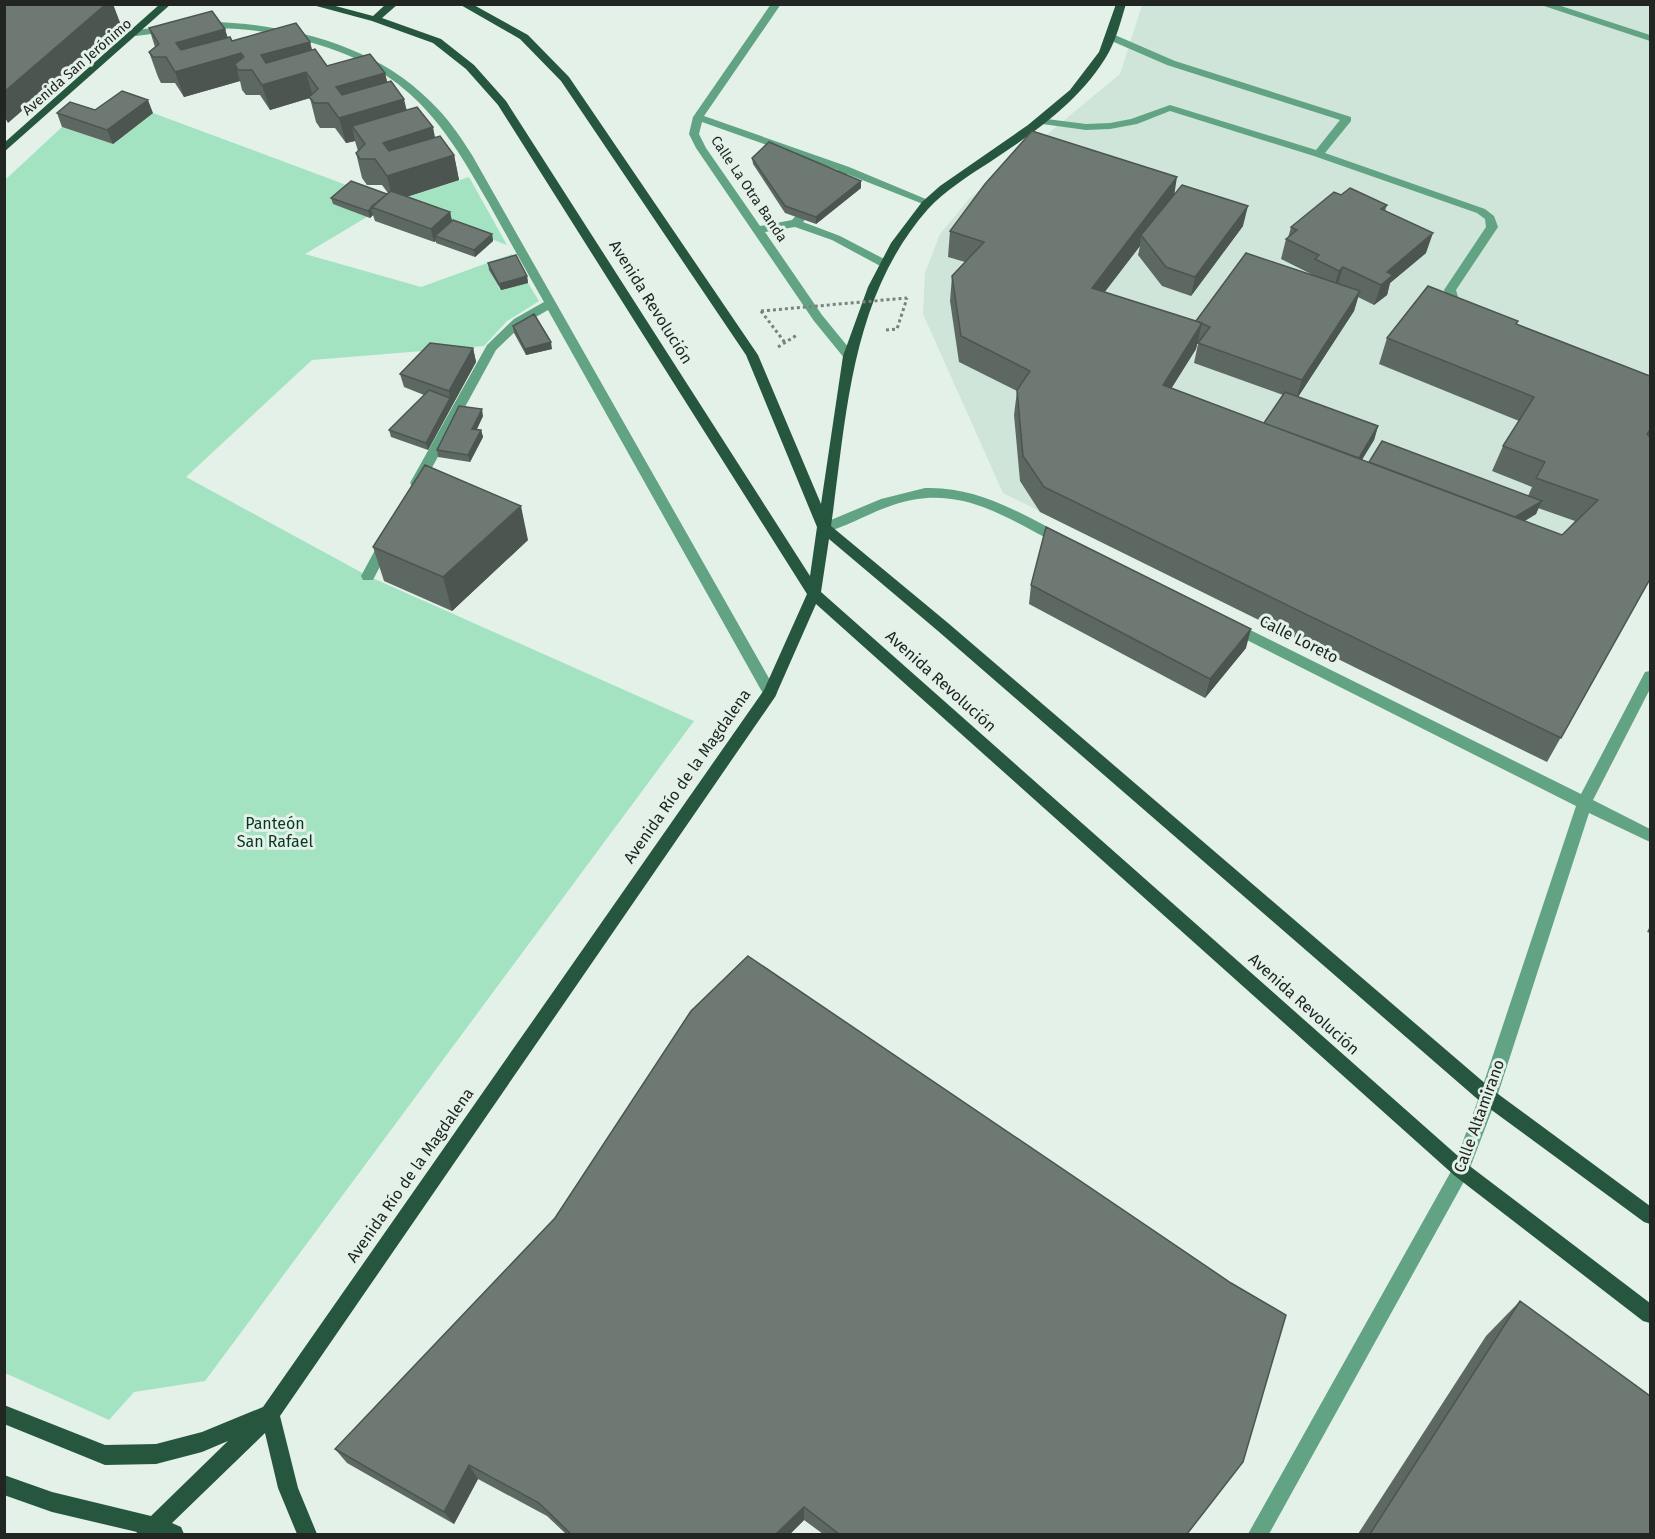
<svg xmlns="http://www.w3.org/2000/svg" width="1655" height="1539" font-family="'Fira Sans',sans-serif">
	<style>
		.built { fill: #cfe5d9 }
		.green { fill: #a3e3c1 }
		.lines { fill: none; stroke-linecap: round; stroke-linejoin: round }
		.path { stroke: #79827d; stroke-width: 3; stroke-dasharray: 3 3; stroke-linecap: butt }
		.minor { fill: #61a382; fill-rule: evenodd }
		.major { fill: #27563f; fill-rule: evenodd }
		.path-bridge { stroke: #79827d; stroke-width: 3; stroke-dasharray: 3 3; stroke-linecap: butt }
		.wall { fill: #5e6862; fill-rule: evenodd }
		.shaded-wall { fill: #4c5550 }
		.building { fill: #6d7972; stroke: #4c5550; stroke-width: 1.5 }
		.labels { text-anchor: middle; dominant-baseline: central; stroke-width: 6; stroke-linejoin: round; paint-order: stroke }
		.far-street-label { font-size: 14px; fill: #212623; stroke: #e3f1e9 }
		.street-label { font-size: 16px; fill: #212623; stroke: #e3f1e9 }
		.park-label { font-size: 16px; fill: #063824; stroke: #e3f1e9 }
	</style>
	<rect width="100%" height="100%" fill="#e3f1e9"/>
	<path class="built" d="M1142,5h508v574l-103,183 -544,-269 -80,-179 2,-41 15,-39 29,-35 151,-125z"/>
	<path class="green" d="M153,113l239,89 77,-25 38,68 -115,-43 -87,52 116,33 91,-33 5,8 -27,8 10,20 28,-7 11,18 -32,20 -23,25 -172,14 -126,117 182,99 326,145 -489,660 -71,11 -25,28 -104,-47v-1193l57,-53 51,17z"/>
	<g class="lines">
		<path class="path" d="M761,311l25,33
			M886,330l11,-1 10,-31
			M778,347l19,-12"/>
		<path class="minor" d="M771,4h10l-77,112 145,51 84,35 -2,2h-8l-76,-30 -44,48 37,14 48,25 2,3 -6,4 -52,-28 -37,-13 -30,5 57,83 31,38 2,3 -6,4 -4,-1 -31,-38 -118,-173 -7,-14 4,-17zM702,122l136,48 -46,50 -32,6 -54,-78 -7,-14z
			M1538,4h17l95,31v6z
			M216,22c76,3 159,24 214,79 17,16 30,35 42,54l303,534 2,4 -2,4h-10l-217,-387 -26,15 -26,25 -74,136h-10l-2,-3 77,-138 27,-26 30,-17c-19,-33 -37,-66 -56,-100 -48,-86 -85,-136 -186,-162 -32,-8 -67,-14 -100,-11l-5,-3 5,-3z
			M170,26l5,3 -1,2 -38,5 -5,-3 5,-3z
			M1107,35h8l60,26 176,56v4l-26,32 160,56 9,7 4,11 -42,63 3,10 10,8 -2,3c-14,2 -19,-10 -23,-21l42,-63 -1,-8 -8,-6 -163,-57 -144,-45 -33,13 -27,5 -24,1 -51,-7v-4l4,-1 47,6 24,-1 21,-4 39,-14 146,45 24,-30 -173,-55 -60,-26z
			M925,488c53,-2 97,26 143,50l2,3 -2,3h-10c-55,-28 -100,-61 -165,-39 -24,8 -45,21 -69,28l-7,-5 2,-3 62,-26z
			M386,537l7,5 -18,34 -2,4h-10l-2,-4 20,-37z
			M1232,621l349,173 64,-122 5,-1v18l-57,111 57,29v13l-61,-29 -92,284 -30,79 -198,358h-21l206,-368 25,-69 97,-291 -349,-176 -2,-4z"/>
		<path class="major" d="M160,4h11l-167,148v-9z
			M309,4h19l45,12 13,-12h12l-16,14 59,21 33,26 32,36 304,475 7,-49 -71,-172 -185,-274 -41,-42 -61,-35h13l56,31 41,42 189,278 63,149 22,-148 25,-69 23,-44 31,-41 18,-16 88,-61 42,-35 29,-38 17,-48h10c-5,16 -9,33 -17,48 -27,48 -74,80 -119,110 -22,14 -44,28 -62,47 -78,89 -81,206 -97,317l117,97 546,468 156,115v18l-6,-2 -162,-119 -544,-472 -109,-92 -8,53 646,572 183,139v20l-7,-2 -188,-145 -639,-572 -41,93 -495,719 18,72 19,46h-20l-19,-46 -13,-55 -93,90 9,4 3,7h-48l1,-2 -85,-20 -48,-17v-20l48,17 99,24 77,-75 -26,11 -46,12 -51,1 -101,-41v-19l101,40 51,-1 46,-12 61,-25 501,-717 43,-96 -309,-489 -32,-36 -33,-26 -61,-22z"/>
		<path class="path-bridge" d="M761,311l146,-13"/>
	</g>
	<path class="wall" d="M149,28l76,1 2,9 5,3 78,1 2,8 15,16 58,7 2,9 20,28 47,45 5,25 -52,17 43,15 2,9 40,13 1,7 -18,16 -39,-14v-2l-2,1 -59,-21 -2,-6 -3,3 -37,-14 -2,-6 57,-5 -6,-8h-15l-5,-7 -6,-25 2,-2 -3,-10 -9,2 -11,-15h-15l-4,-6 -6,-24 -40,12 -10,-15h-14l-4,-5 -2,-9 -56,16 -9,-14h-14l-3,-6 -9,-25 6,-5z
		M95,110l58,3 -40,31 -51,-17 -5,-14z
		M752,158l109,30 -45,36 -31,-11 -32,-49z
		M1174,195l69,31 -52,70 -29,-10 -24,-31 2,-9 -36,46 92,29 114,-46 1,-1 -30,-15 5,-20 2,-1 3,-11 50,-32 46,10 -2,6 41,42 -36,30 -3,12 -13,10 -16,-8 -4,14 -56,86 80,29 -4,14 -12,20 7,2 159,34 4,-9 -40,-16 11,-25 16,-25 -140,-57 8,-26 130,-14 133,52v58l-1,2 1,143 -103,183 -507,-250 -20,-31 -6,-66 3,-24 -58,-29 -9,-61 2,-25 13,-14 -17,-5 2,-26zM1197,344h1l-4,19 89,32 -19,28 -93,-35 25,-39zM1538,508l37,13 -13,14 -37,-14 11,-7z
		M488,263l39,13 1,7 -27,7 -12,-20z
		M513,326l39,23 -26,6 -12,-22z
		M473,348l3,14 -48,88 -37,-13 -2,-7 35,-35 -20,-8 -4,-13z
		M483,416l-6,13 4,1 2,7 -13,25 -32,-5 -1,-7z
		M528,540l-76,71 -68,-30 -11,-34z
		M1031,585l215,63 -41,50 -176,-94z
		M1650,926v7l-3,-1z
		M1520,1301l130,233h-292l128,-198z
		M335,1449l853,85h-365l-19,-14 -14,14h-224l-19,-18 -69,-37 -24,45 -107,-61z"/>
	<path class="shaded-wall" d="M106,4h7l8,21 -113,98 -4,-7v-24z
		M225,29l8,25 -49,14 -8,-25z
		M310,42l6,25 -48,14 -7,-26z
		M241,53l5,17 -11,-6 5,17 -56,16 -9,-25z
		M306,72l7,25 -43,13 -8,-25z
		M385,73l6,25 -49,15 -6,-26z
		M404,99l6,25 -58,2 3,15 -9,2 -7,-25z
		M148,100l5,13 -40,31 -6,-14z
		M433,127l5,26 -49,15 -6,-25z
		M454,155l5,25 -66,21 -6,-25z
		M1177,177l-4,26 -32,32 -1,11 -52,68 4,-26z
		M861,181v7l-45,36v-7z
		M1248,206l-5,20 -52,70 4,-19z
		M371,208l2,7 -3,3 -2,-7z
		M450,212l3,14 -18,10 1,5 -2,1 -3,-13z
		M1433,233l-7,20 -36,30 -3,12 -13,10 7,-20 6,-13z
		M492,234l1,7 -18,16 -1,-7z
		M1343,267l-6,20 -4,4 6,-20z
		M527,276l1,7 -27,7 -2,-6z
		M1360,291l-6,20 -58,89 6,-20z
		M1202,323l-6,26 -38,61 5,-25z
		M551,342l1,7 -26,6 -1,-6z
		M473,348l3,14 -48,88 -2,-7 24,-45 -1,-7z
		M482,409l1,7 -9,19 -2,-6z
		M1378,426l-4,14 -26,41 5,-13z
		M481,430l2,7 -13,25 -2,-7z
		M1542,501l-6,13 -38,22 6,-13z
		M521,506l7,34 -76,71 -9,-34z
		M1251,629l-5,19 -41,50 5,-19z
		M469,1465l9,14 -24,45 -10,-12z
		M804,1507v13l-14,14h-14z"/>
	<path class="building" d="M4,4h102l-102,88z
		M212,11l13,18 -49,14 5,7 49,-13 2,4 64,-18 14,19 -49,13 5,8 49,-14 12,17 43,-12 15,19 -49,14 6,8 49,-14 13,18 -65,19 -11,-15h-14l-5,-6 9,-8 -12,-17 -44,13 -10,-15h-14l-3,-6 9,-7 -3,-4 -66,19 -9,-15h-13l-4,-5 10,-8 -10,-16z
		M122,91l26,9 -41,30 -50,-17 13,-11 25,8z
		M417,107l16,20 -50,16 6,8 51,-15 14,19 -67,21 -12,-17h-15l-4,-6 9,-9 -13,-18z
		M1032,131l145,46 -85,111 110,35 -39,62 399,150 36,-35 -62,-22 9,-16 -42,-16 31,-49 -147,-59 41,-52 90,35 -2,3 134,52v54l-3,4 3,3v142l-89,159 -517,-251 -21,-31 -6,-66 13,-19 -69,-35 -9,-60 32,-34 -34,-11 35,-47z
		M769,142l92,39 -45,36 -31,-11 -33,-48z
		M351,181l36,13 -19,17 -37,-13z
		M1182,185l66,21 -53,71 -29,-10 -25,-32z
		M1350,188l37,17 -6,4 52,24 -46,39 6,3 -12,10 -38,-18 -4,4 -24,-12 4,-4 -33,-16 11,-9 -6,-3 43,-35 7,3z
		M391,191l59,21 -19,17 -60,-22z
		M453,220l39,14 -18,16 -39,-14z
		M1246,253l114,38 -58,89 -104,-37 12,-16 -14,-6z
		M516,255l11,21 -28,8 -11,-21z
		M534,314l17,28 -26,7 -12,-23z
		M430,343l43,5 -24,43 -49,-17z
		M429,390l21,8 -24,45 -37,-13z
		M1285,392l93,34 -19,32 -95,-35z
		M459,406l23,3 -10,20 9,1 -13,25 -31,-5z
		M1382,441l160,60 -27,16 -146,-55z
		M425,465l96,41 -78,71 -70,-30z
		M1046,527l205,102 -41,50 -179,-94z
		M748,956l483,327 55,32 -43,147 -56,72h-348l-35,-27 -28,27h-205l-32,-31 -70,-38 -25,47 -109,-63 220,-231 136,-207z
		M1520,1301l130,95v138h-280z"/>
	<g class="labels">
		<g class="far-street-label">
			<text transform="translate(77 67) rotate(-41)">Avenida San Jerónimo</text>
			<text transform="translate(749 189) rotate(56)">Calle La Otra Banda</text>
		</g>
		<g class="street-label">
			<text transform="translate(651 302) rotate(58)">Avenida Revolución</text>
			<text transform="translate(1299 639) rotate(27)">Calle Loreto</text>
			<text transform="translate(941 681) rotate(42)">Avenida Revolución</text>
			<text transform="translate(687 776) rotate(-55)">Avenida Río de la Magdalena</text>
			<text transform="translate(1304 1004) rotate(42)">Avenida Revolución</text>
			<text transform="translate(1479 1116) rotate(-70)">Calle Altamirano</text>
			<text transform="translate(410 1175) rotate(-55)">Avenida Río de la Magdalena</text>
		</g>
		<g class="park-label">
			<text x="275" y="823">Panteón<tspan x="275" dy="18">San Rafael</tspan></text>
		</g>
	</g>
	<rect width="1655" height="1539" fill="none" stroke="#212623" stroke-width="12"/>
</svg>
